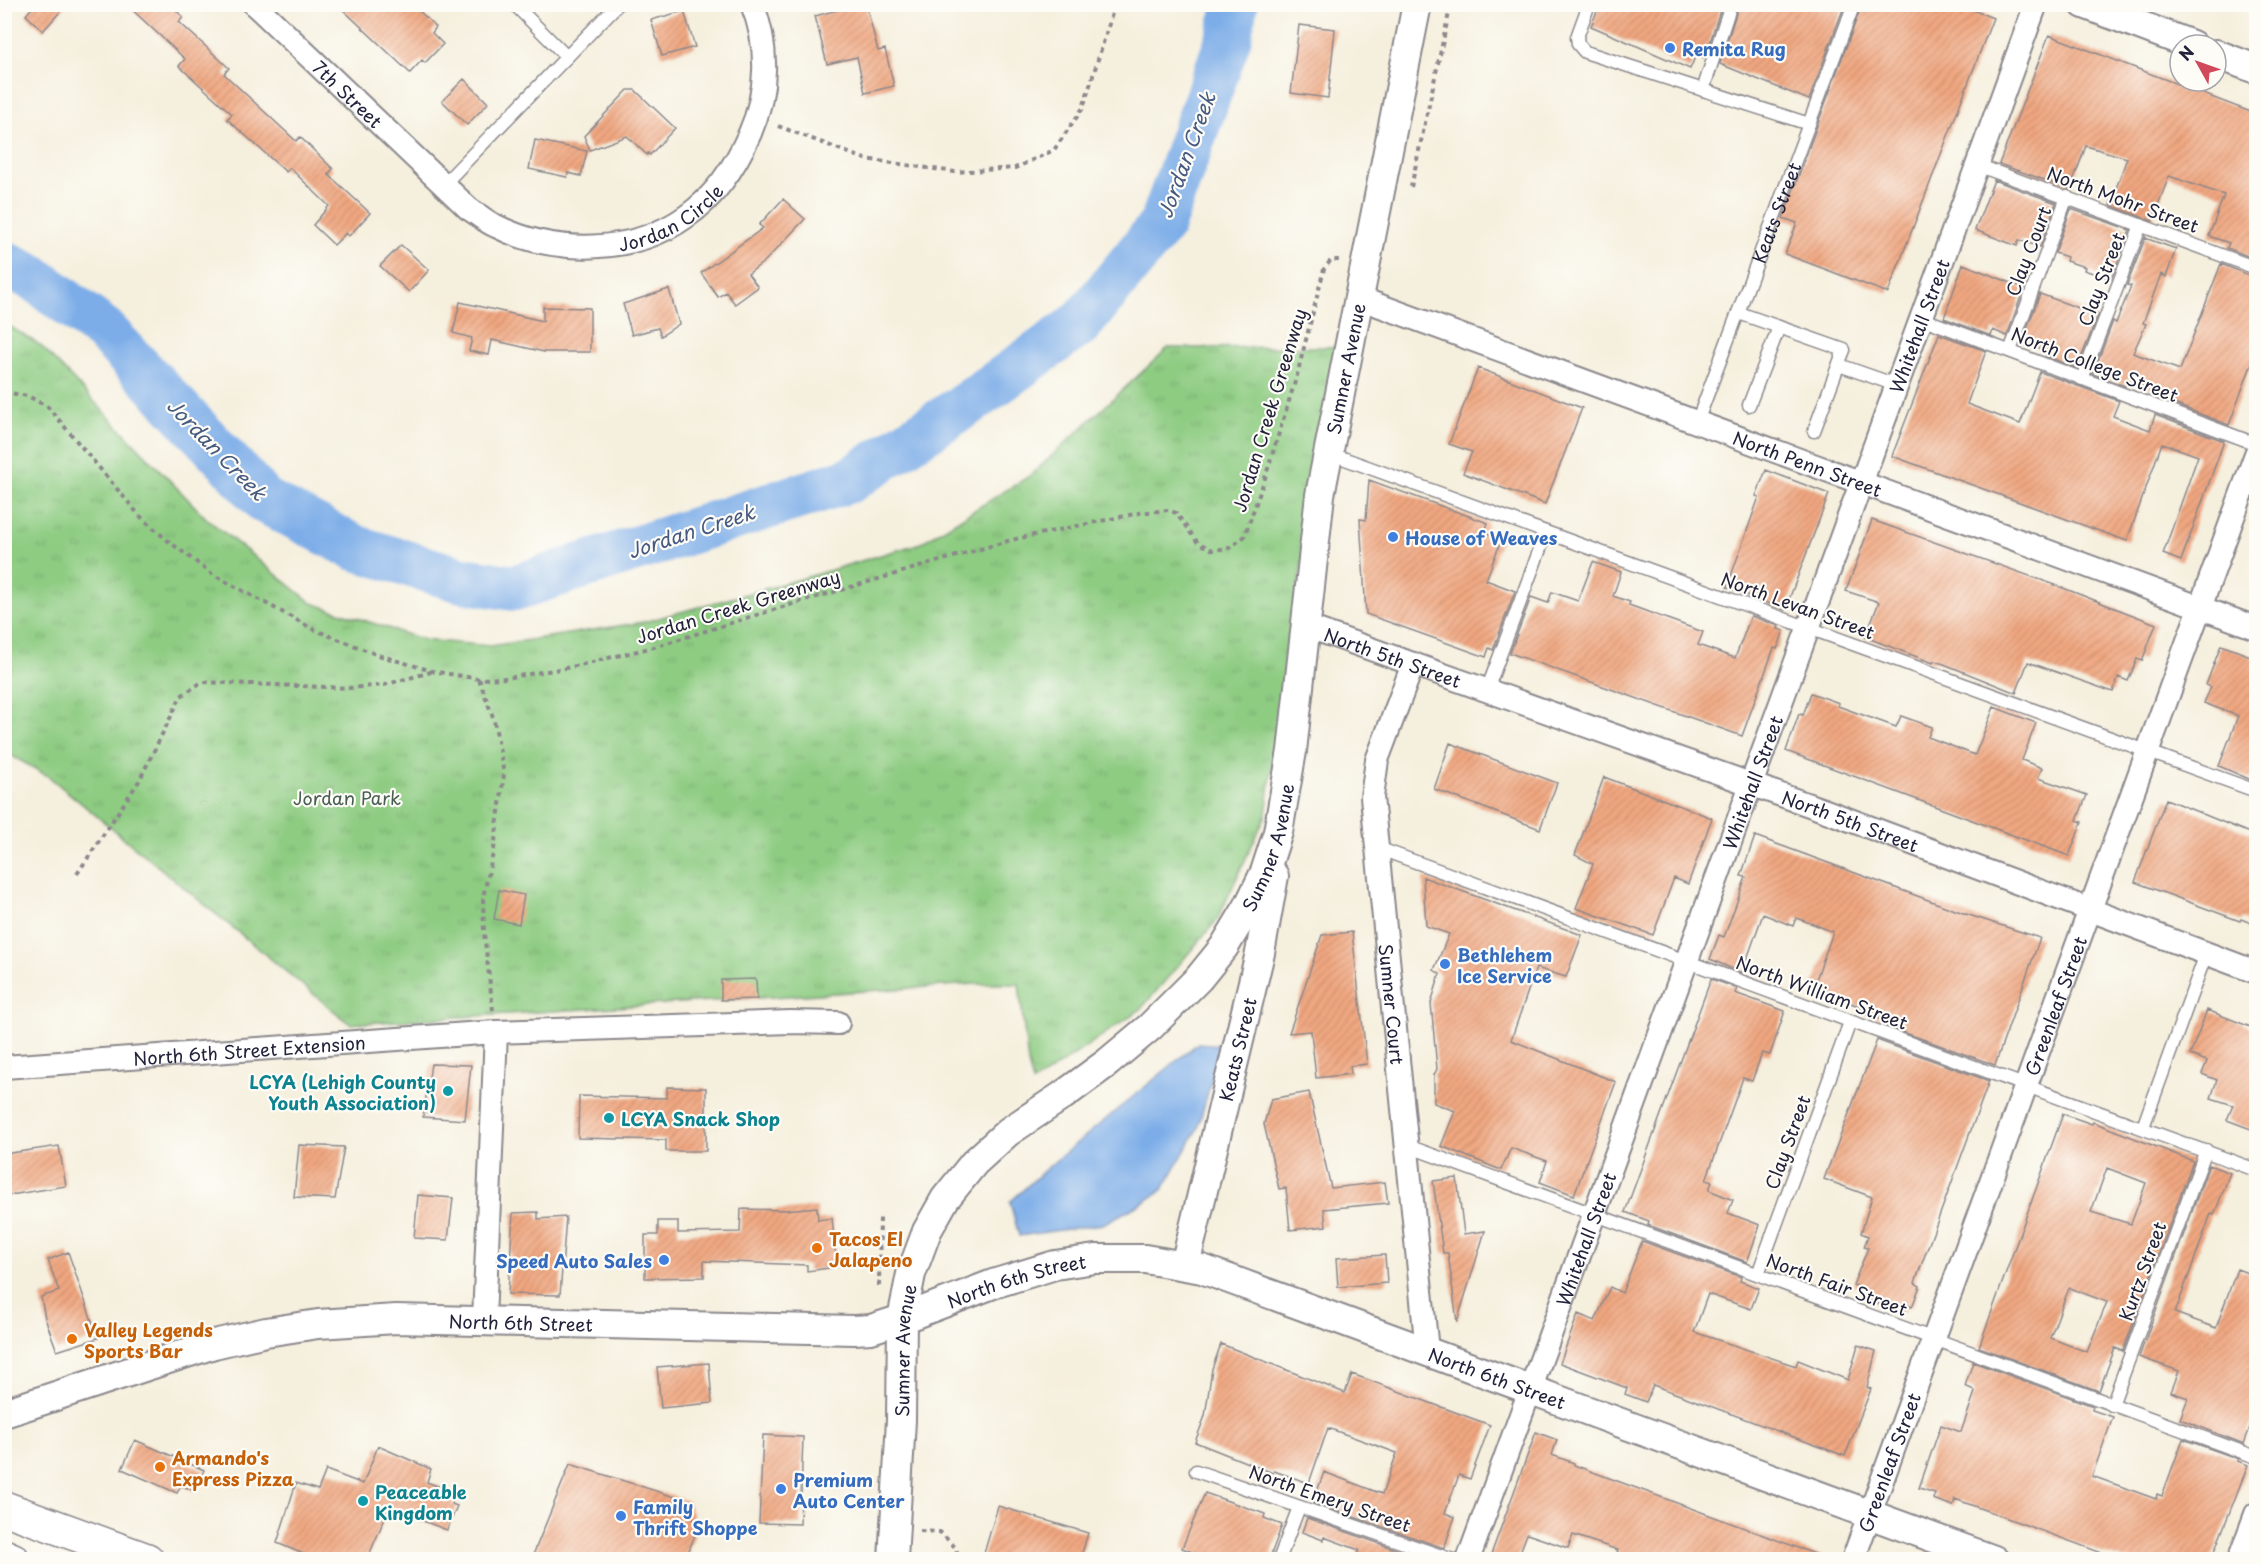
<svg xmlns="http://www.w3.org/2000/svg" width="2261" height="1564" font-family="'Playpen Sans',sans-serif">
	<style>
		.park { fill: url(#park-tufts); stroke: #58775e; stroke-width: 1.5 }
		.water { fill: #7dade8; stroke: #506892; stroke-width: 1.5 }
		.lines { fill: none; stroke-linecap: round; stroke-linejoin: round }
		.river { stroke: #7dade8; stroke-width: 46 }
		.building { fill: url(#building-hatch); fill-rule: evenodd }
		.service-casing { stroke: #8c888c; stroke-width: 15 }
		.minor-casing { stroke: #8c888c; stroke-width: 26 }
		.tertiary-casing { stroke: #8c888c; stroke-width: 32 }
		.primary-casing { stroke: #8c888c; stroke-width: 36 }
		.path { stroke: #8c888c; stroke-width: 4; stroke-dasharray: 4.5 4.5; stroke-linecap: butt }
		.service { stroke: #fff; stroke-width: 12 }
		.minor { stroke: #fff; stroke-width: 22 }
		.tertiary { stroke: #fff; stroke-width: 28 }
		.primary { stroke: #fff; stroke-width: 33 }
		.shop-dot { fill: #3f7fe0; stroke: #fdfcf7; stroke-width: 2 }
		.culture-dot { fill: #0f9aa8; stroke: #fdfcf7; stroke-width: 2 }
		.food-dot { fill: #e8710a; stroke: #fdfcf7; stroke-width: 2 }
		.labels { text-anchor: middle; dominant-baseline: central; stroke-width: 4.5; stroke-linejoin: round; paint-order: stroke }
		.shop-label { font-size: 18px; font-weight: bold; fill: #366cbe; stroke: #fdfcf7; text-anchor: start }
		.street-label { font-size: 18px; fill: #22223b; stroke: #fdfcf7 }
		.park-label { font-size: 18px; fill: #485e54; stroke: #fdfcf7 }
		.culture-label { font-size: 18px; font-weight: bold; fill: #0d838f; stroke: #fdfcf7; text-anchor: start }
		.food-label { font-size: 18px; font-weight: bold; fill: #c56008; stroke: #fdfcf7; text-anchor: start }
		.water-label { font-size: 20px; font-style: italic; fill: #465a80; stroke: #fdfcf7 }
	</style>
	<defs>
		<pattern id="park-tufts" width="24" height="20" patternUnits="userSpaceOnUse" patternTransform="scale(1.5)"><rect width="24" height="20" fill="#8ecc82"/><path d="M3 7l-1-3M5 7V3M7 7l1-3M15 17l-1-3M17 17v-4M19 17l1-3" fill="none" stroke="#7aaf71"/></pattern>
		<pattern id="building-hatch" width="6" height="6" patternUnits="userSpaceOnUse" patternTransform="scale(1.5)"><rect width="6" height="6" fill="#f0a780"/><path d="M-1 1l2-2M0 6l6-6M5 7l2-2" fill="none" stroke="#ce8f70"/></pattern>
	</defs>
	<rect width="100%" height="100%" fill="#fdfcf7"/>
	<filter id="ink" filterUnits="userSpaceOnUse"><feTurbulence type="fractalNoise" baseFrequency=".0167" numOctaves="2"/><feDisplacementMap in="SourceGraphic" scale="12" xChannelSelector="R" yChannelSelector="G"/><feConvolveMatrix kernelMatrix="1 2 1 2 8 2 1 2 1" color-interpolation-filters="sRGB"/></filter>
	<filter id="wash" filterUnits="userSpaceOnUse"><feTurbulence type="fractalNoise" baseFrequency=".008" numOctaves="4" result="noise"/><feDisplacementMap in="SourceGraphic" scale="24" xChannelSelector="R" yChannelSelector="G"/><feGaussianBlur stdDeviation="1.35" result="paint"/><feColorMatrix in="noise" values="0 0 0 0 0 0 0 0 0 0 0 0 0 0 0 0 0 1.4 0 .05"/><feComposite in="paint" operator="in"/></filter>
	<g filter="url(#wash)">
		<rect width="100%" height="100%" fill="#f5efdd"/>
		<path class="park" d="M4,323l36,22 167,174 105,84 112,37 67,6 153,-24 157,-43 120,-36 110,-68 137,-127 168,-1 -55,349 -15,119 -49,105 -76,89 -108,74 -5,-20 -9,-79h-44l-625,40 -302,-248 -43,-24z"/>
		<path class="water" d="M1198,1043l23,2 -23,83 -35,61 -17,12 -43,23 -84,12 -9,-34 38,-35z"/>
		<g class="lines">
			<path class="river" d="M4,263l33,17 67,50 161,171 91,47 106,32 52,8 336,-108 120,-78 111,-79 81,-99 67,-187 6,-33"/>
		</g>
		<g id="blocks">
			<path class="building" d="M35,4h32l-24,27 -17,-16z
				M126,4h44l13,13 -4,5 50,46 -5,6 72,67 4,-4 33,32 -5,5 42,39 -21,23 -3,-3 -12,12 -21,-20 16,-19 -39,-38 -4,4 -59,-53 5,-5 -53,-48 6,-7z
				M337,4h75l24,23 -4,6 11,11 -18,19 -3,-3 -12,13z
				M860,4h6l12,47 7,-2 9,37 -29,7 -8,-36 -30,7 -12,-48z
				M1600,4h122l-17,54 -9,-3 -6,14 -99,-43z
				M1739,4h106l-36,96 -89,-36z
				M1862,4h96l35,14 -105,275 -103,-39 12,-31 -14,-5z
				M684,11l11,36 -33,9 -11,-36z
				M1299,25l36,4 -7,69 -37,-5z
				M2049,35l207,79v124l-6,19 -23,-9 2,-5 -20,-7 15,-41 -55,-19 -17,45 -42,-16 17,-47 -41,-12 -16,43 -71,-25z
				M464,79l24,24 -21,22 -25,-24z
				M628,90h7l40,38 -25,27 -2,-2 -1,2 -20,-19 -37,14 -6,-14z
				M535,140l52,11 -6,25 -13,-3 -1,4 -38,-8z
				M1994,180l62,23 -16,44 -21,-7 -2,6 -42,-16z
				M783,199l22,20 -40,42 -17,13 10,13 -23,17 -9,-12 -8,5 -17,-24 62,-45 -4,-3z
				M2071,209l59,21 -19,49 -27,-9 1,-3 -19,-6 1,-4 -12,-4z
				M2146,236l-1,2 31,11 -10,28 -5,-3 -18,49 3,1 -13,29 47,17 41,-106 35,14v74l-27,73 -68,-26 2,-6 -36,-14 -2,7 -32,-12 20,-53 3,2 15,-37 -4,-1z
				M401,245l28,25 -20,22 -29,-26z
				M1963,264l61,24 -17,48 -14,-6 -2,6 -47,-18z
				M669,289l10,35 -18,12 -3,-8 -26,7 -9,-31z
				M2040,294l58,21 -21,53 -31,-12 2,-4 -26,-10z
				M460,302l83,19v-14l47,1v44h-46l-52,-12 -3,15 -20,-4 3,-13 -19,-5z
				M1939,334l47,17 -19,53 53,20 20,-52 79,29 -6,15 37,14 5,-15 69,26 -43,120 -18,-7 35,-98 -36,-13 -35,98 -235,-85z
				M1478,368l104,40 -37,96 -82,-31 9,-21 -23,-8z
				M1766,470l63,24 -44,116 -58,-23 32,-90 -3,-1z
				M1369,480l119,43 -3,9 17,6 -16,42 29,11 -22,59 -4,-2 -3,9 -120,-43 -6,-95 6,1z
				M1872,520l186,66 98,38 -14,37 -5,-2 -9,22 -10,-4 -5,15 -85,-30 -12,31 -72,-29 -10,-3 -1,2 -68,-26 14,-35 -33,-11z
				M1593,562l28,10 -8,24 17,6 -1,3 74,27 -5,13 37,13 16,-42 28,10 -1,3 6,2 -7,18 -3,-1 -32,88 -232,-83 21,-56 17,6 4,-11 26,9z
				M2221,645l35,13v124l-37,-16 19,-50 -34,-13 7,-16 -5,-2z
				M1811,693l28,10 -1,3 58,21 5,-11 31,11 -4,10 47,18 19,-48 42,16 -14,37 20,8 -4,10 49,17 -10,25 5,2 -13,34 -283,-105 13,-37 4,1z
				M1450,743l107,40 -17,46 -106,-40z
				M1604,777l108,41 -24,66 -14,-6 -21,57 -77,-27 17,-44 -18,-9z
				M2166,799l81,33 9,1v92l-15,-6 -1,2 -105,-39z
				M1755,836l211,78 74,24 -45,127 -112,-40 2,-4 -26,-9 2,-5 -48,-19 20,-56 -17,-7 -20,-7 -3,8 -30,-12 -21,59 -32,-14 9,-24 5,2 22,-60 -5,-1z
				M1423,877l159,58 -16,42 -30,-9 -25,72 105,42 -42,113 -34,-13 7,-21 -36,-13 -10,22 -60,-24 14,-35 -21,-8v-28l3,-6 -6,-66 9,-29 -6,-4 15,-36 -23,-8z
				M499,890l25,5 -5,29 -25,-5z
				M1352,932l15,132 -17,2 1,8 -35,4 -5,-47 -22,2 33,-98z
				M756,979l1,20 -36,1v-20z
				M1711,979l26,9 -2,5 50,18 -15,44 -8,-2 -10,28 -9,-3 -37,102 6,2 -3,8 24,10 -5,13 32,12 -13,37 -99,-37 1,-4 -24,-9z
				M2207,1010l49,19v102l-29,-11 6,-15 -22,-7 6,-18 -15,-6 5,-13 -17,-6z
				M1877,1040l112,41 -71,193 -3,9 5,3 -8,21 -5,-2 -3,8 -35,-13 1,-2 -8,-3 2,-6 -11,-4 15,-37 -4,-1 4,-11 -7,-3 11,-36 -48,-18z
				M431,1064l40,1 -6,55 -42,-3z
				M667,1087l39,1v63h-40v-11l-88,-2 1,-42 88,2z
				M1309,1092l22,96 54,-6 3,21 -64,6 2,17 -36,4 -4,-42 -7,1 -15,-65 7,-25z
				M2063,1114l29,10 1,-2 100,39 -70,190 -8,-3 -16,43 -120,-44zM2107,1168l39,15 -15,41 -40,-12zM2069,1288l38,14 -20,50 -37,-14z
				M299,1145l45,2 -9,52 -41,-2z
				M59,1146l7,40 -62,10v-42z
				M2209,1165l21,8 -16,42 -3,-1 -36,99 41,15 21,-59 19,7v135l-12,33 -64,-25 8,-21 -17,-6 8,-21 -40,-14z
				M1457,1178l7,56 21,-3 -28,91 -9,-69h-5l-10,-72z
				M418,1195l35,3 -5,42 -34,-2z
				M817,1207l1,13 14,-2 5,49 -30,4v-6l-103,-4v16l-59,1v-43h13v-14h20v12l62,-1 1,-23 44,1z
				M538,1212v7l28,-2 -6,78 -52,-1 5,-81z
				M1642,1241l99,36 -1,4 19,7 -8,21 -43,-15 -14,38 102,34 2,-6 50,20 10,-35 18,6 -9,36 4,2 -26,67 -192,-71 -7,17 -21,-8 2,-6 -67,-25 18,-49 17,7 15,-34 12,6z
				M68,1252l30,86 -41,13 -12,-33 -4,-21 18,-6 -11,-31z
				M1385,1255l2,28 -49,4 -2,-29z
				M1221,1344l124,49 7,-19 138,51 -20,54 -11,-4 -14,38 10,4 -11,31 -131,-45 11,-31 58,22 15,-41 -69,-25 -19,55 -35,-12 -1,2 -78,-31 10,-26 7,-47z
				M1973,1362l120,44 -1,4 21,7 -21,59 64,23 1,-5 5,2 21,-57 56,20 -1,2 10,4 -37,95h-90l-166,-61 -2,7 -20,-7 2,-6 -16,-5 22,-63 20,7 14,-40 -1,-2 -9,-4z
				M709,1363l3,40 -51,5 -4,-41z
				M1536,1432l21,8 -5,15 22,8v2l249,92 -1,3h-208l4,-10 -45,-15 -5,13 -41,-14 -10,26h-28z
				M763,1435l40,2 -3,87 -41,-1z
				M135,1440l69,30 -10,21 -13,-6 -4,8 -55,-24z
				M378,1446l53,23 -4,13 29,11 -4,11 5,2 -10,24 -58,-22 -22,52h-49l-41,-17 19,-60 22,7 8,-20 37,14z
				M570,1464l118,37 9,29 -12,30h-154z
				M1205,1493l60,21 -1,4 18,7 -13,35h-57l-30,-12z
				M998,1506l90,27 -8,27h-98z
				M1307,1518l119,42h-70l3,-10 -35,-13 -1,3 -21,-8z"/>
		</g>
	</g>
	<g filter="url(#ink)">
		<use href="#blocks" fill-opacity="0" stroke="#8c888c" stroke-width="1.5"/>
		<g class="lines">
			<defs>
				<g id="service">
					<path d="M514,4l53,53"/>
					<path d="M1589,4l-12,33 1,7 7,8 224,72"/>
					<path d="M1703,90l28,-86"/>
					<path d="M1977,165l279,103"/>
					<path d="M443,185l175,-181"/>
					<path d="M1739,313l105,37 -30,81"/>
					<path d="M1921,318l335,126"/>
					<path d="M2010,351l57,-154"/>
					<path d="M1839,365l57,20"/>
					<path d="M2082,379l59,-154"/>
					<path d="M1749,405l30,-78"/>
					<path id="s1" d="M1697,422l157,-418"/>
					<path d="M1329,453l927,338"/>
					<path d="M1487,690l59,-157"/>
					<path d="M1375,847l881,323"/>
					<path d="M2143,1127l63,-173"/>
					<path d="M1405,1145l851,312"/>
					<path d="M1758,1274l92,-252"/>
					<path d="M2112,1405l94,-255"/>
					<path d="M1196,1471l257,89"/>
					<path d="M1279,1560l20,-53"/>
				</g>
				<g id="minor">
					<path id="s2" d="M254,4l215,205c9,5 17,13 27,17 58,29 137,29 191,-10 30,-21 49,-51 63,-83 18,-41 19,-87 2,-129"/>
					<path id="s3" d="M1359,298l897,330"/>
					<path id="s4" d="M1306,626l520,185 430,161"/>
					<path id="s5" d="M1413,664l-36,96 -5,37 55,554"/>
					<path id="s6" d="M4,1067l492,-35 294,-10 48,1"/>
					<path d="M484,1320l12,-288"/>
					<path id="s7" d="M1468,1560l568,-1556"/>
					<path id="s8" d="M1853,1560l403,-1106"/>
					<path d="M2239,1560l17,-46"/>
				</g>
				<g id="tertiary">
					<path d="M2084,4l108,41"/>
					<path d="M2216,54l40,15"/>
					<path id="s9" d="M1185,1265l75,-312 14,-77"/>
					<path id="s10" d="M4,1413l210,-69 52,-12 52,-8 78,-5 458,11 17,-1 31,-10 91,-35 62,-19 40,-6h50l57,10 792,291"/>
					<path id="s11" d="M893,1560l8,-140 1,-101 9,-45 16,-43 18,-32 29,-36 34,-31 54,-36 45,-33 43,-36 49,-49 25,-31 24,-40 17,-35 13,-40 14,-81 28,-256 97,-491"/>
				</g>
				<path id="primary" d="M4,1508l143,52
					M4,1556l9,4"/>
			</defs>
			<use href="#service" class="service-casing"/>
			<use href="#minor" class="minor-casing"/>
			<use href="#tertiary" class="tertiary-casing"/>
			<use href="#primary" class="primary-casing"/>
			<path class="path" d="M778,126l87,33 90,13 60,-4 39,-18 29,-42 32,-104
				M1411,187l40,-183
				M4,392l24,4 20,11 91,108 28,25 45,34 103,56 63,25 54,16 47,8 28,-1 64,-11 83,-20 122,-38 235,-69 128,-27 29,-3 8,3 22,30 15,7 16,-2 15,-11 21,-59 32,-103 27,-106 7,-9h10
				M479,679l15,41 10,54 -10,75 -11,48 1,36 9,77
				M77,874l62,-93 42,-85 21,-14 147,6 35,-3 47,-13
				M879,1286l1,-70
				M920,1531l20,1 16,16 3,12"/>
			<use href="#service" class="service"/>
			<use href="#minor" class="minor"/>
			<use href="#tertiary" class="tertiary"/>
			<use href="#primary" class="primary"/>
		</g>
	</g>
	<g class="shop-dot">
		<circle cx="1670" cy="48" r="6"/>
		<circle cx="1393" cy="537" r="6"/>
		<circle cx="1445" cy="964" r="6"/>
		<circle cx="664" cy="1260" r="6"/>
		<circle cx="781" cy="1489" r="6"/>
		<circle cx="621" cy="1516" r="6"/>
	</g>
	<g class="culture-dot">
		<circle cx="448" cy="1091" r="6"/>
		<circle cx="609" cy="1118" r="6"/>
		<circle cx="363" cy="1501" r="6"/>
	</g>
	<g class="food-dot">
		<circle cx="817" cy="1248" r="6"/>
		<circle cx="72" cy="1339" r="6"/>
		<circle cx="160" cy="1467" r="6"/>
	</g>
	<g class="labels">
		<g class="shop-label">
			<text x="1682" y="48">Remita Rug</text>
			<text x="1405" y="537">House of Weaves</text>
			<text x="1457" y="954">Bethlehem<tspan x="1457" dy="21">Ice Service</tspan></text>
			<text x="652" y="1260" text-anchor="end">Speed Auto Sales</text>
			<text x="793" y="1479">Premium<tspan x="793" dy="21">Auto Center</tspan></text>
			<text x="633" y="1506">Family<tspan x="633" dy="21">Thrift Shoppe</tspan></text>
		</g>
		<g class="street-label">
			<text stroke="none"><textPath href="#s2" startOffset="130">7th Street</textPath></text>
			<text transform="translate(2123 199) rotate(20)">North Mohr Street</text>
			<text stroke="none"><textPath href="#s2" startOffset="514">Jordan Circle</textPath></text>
			<text stroke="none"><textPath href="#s1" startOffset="224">Keats Street</textPath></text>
			<text transform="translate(2028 251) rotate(-69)">Clay Court</text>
			<text transform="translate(2101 279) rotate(-69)">Clay Street</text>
			<text stroke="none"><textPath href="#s7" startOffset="1314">Whitehall Street</textPath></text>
			<text transform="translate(2095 364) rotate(21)">North College Street</text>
			<text stroke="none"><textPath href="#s11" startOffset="1344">Sumner Avenue</textPath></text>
			<text transform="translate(1269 410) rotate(-73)">Jordan Creek Greenway</text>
			<text stroke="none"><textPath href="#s3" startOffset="478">North Penn Street</textPath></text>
			<text transform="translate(1798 605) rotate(20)">North Levan Street</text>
			<text transform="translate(738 606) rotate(-17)">Jordan Creek Greenway</text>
			<text stroke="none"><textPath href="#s4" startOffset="92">North 5th Street</textPath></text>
			<text stroke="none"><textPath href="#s7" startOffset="828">Whitehall Street</textPath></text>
			<text stroke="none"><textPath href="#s4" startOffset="578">North 5th Street</textPath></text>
			<text stroke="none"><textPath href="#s11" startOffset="858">Sumner Avenue</textPath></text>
			<text transform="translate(1822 992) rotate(20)">North William Street</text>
			<text stroke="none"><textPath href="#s5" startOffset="348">Sumner Court</textPath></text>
			<text stroke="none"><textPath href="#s8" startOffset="590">Greenleaf Street</textPath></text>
			<text stroke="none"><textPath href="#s6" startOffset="246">North 6th Street Extension</textPath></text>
			<text stroke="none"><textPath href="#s9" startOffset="222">Keats Street</textPath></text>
			<text transform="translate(1787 1142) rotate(-70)">Clay Street</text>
			<text stroke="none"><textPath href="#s7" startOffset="342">Whitehall Street</textPath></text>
			<text transform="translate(2142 1271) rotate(-70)">Kurtz Street</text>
			<text stroke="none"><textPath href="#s10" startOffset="1034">North 6th Street</textPath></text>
			<text transform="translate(1837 1284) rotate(20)">North Fair Street</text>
			<text stroke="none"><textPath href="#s10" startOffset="530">North 6th Street</textPath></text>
			<text stroke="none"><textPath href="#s11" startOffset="210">Sumner Avenue</textPath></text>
			<text stroke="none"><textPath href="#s10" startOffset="1538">North 6th Street</textPath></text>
			<text stroke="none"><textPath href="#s8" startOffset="104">Greenleaf Street</textPath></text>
			<text transform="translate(1330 1498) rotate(19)">North Emery Street</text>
		</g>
		<g class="park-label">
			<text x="347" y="797">Jordan Park</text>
		</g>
		<g class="culture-label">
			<text x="436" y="1081" text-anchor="end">LCYA (Lehigh County<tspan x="436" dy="21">Youth Association)</tspan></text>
			<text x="621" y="1118">LCYA Snack Shop</text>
			<text x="375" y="1491">Peaceable<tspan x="375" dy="21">Kingdom</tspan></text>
		</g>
		<g class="food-label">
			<text x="829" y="1238">Tacos El<tspan x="829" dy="21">Jalapeno</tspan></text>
			<text x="84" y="1329">Valley Legends<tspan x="84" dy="21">Sports Bar</tspan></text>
			<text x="172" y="1457">Armando's<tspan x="172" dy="21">Express Pizza</tspan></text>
		</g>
		<g class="water-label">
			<text transform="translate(1186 155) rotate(-70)">Jordan Creek</text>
			<text transform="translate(217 449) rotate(46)">Jordan Creek</text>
			<text transform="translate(691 531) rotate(-18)">Jordan Creek</text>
		</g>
	</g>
	<rect width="2261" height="1564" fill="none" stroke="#fdfcf7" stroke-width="24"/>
	<g transform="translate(2198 63) rotate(310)"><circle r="28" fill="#fdfcf7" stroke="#a5a5ac" stroke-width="1.5"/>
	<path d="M0-4.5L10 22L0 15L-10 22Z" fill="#d1495b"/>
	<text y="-9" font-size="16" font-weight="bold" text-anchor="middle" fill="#22223b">N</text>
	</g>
</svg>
